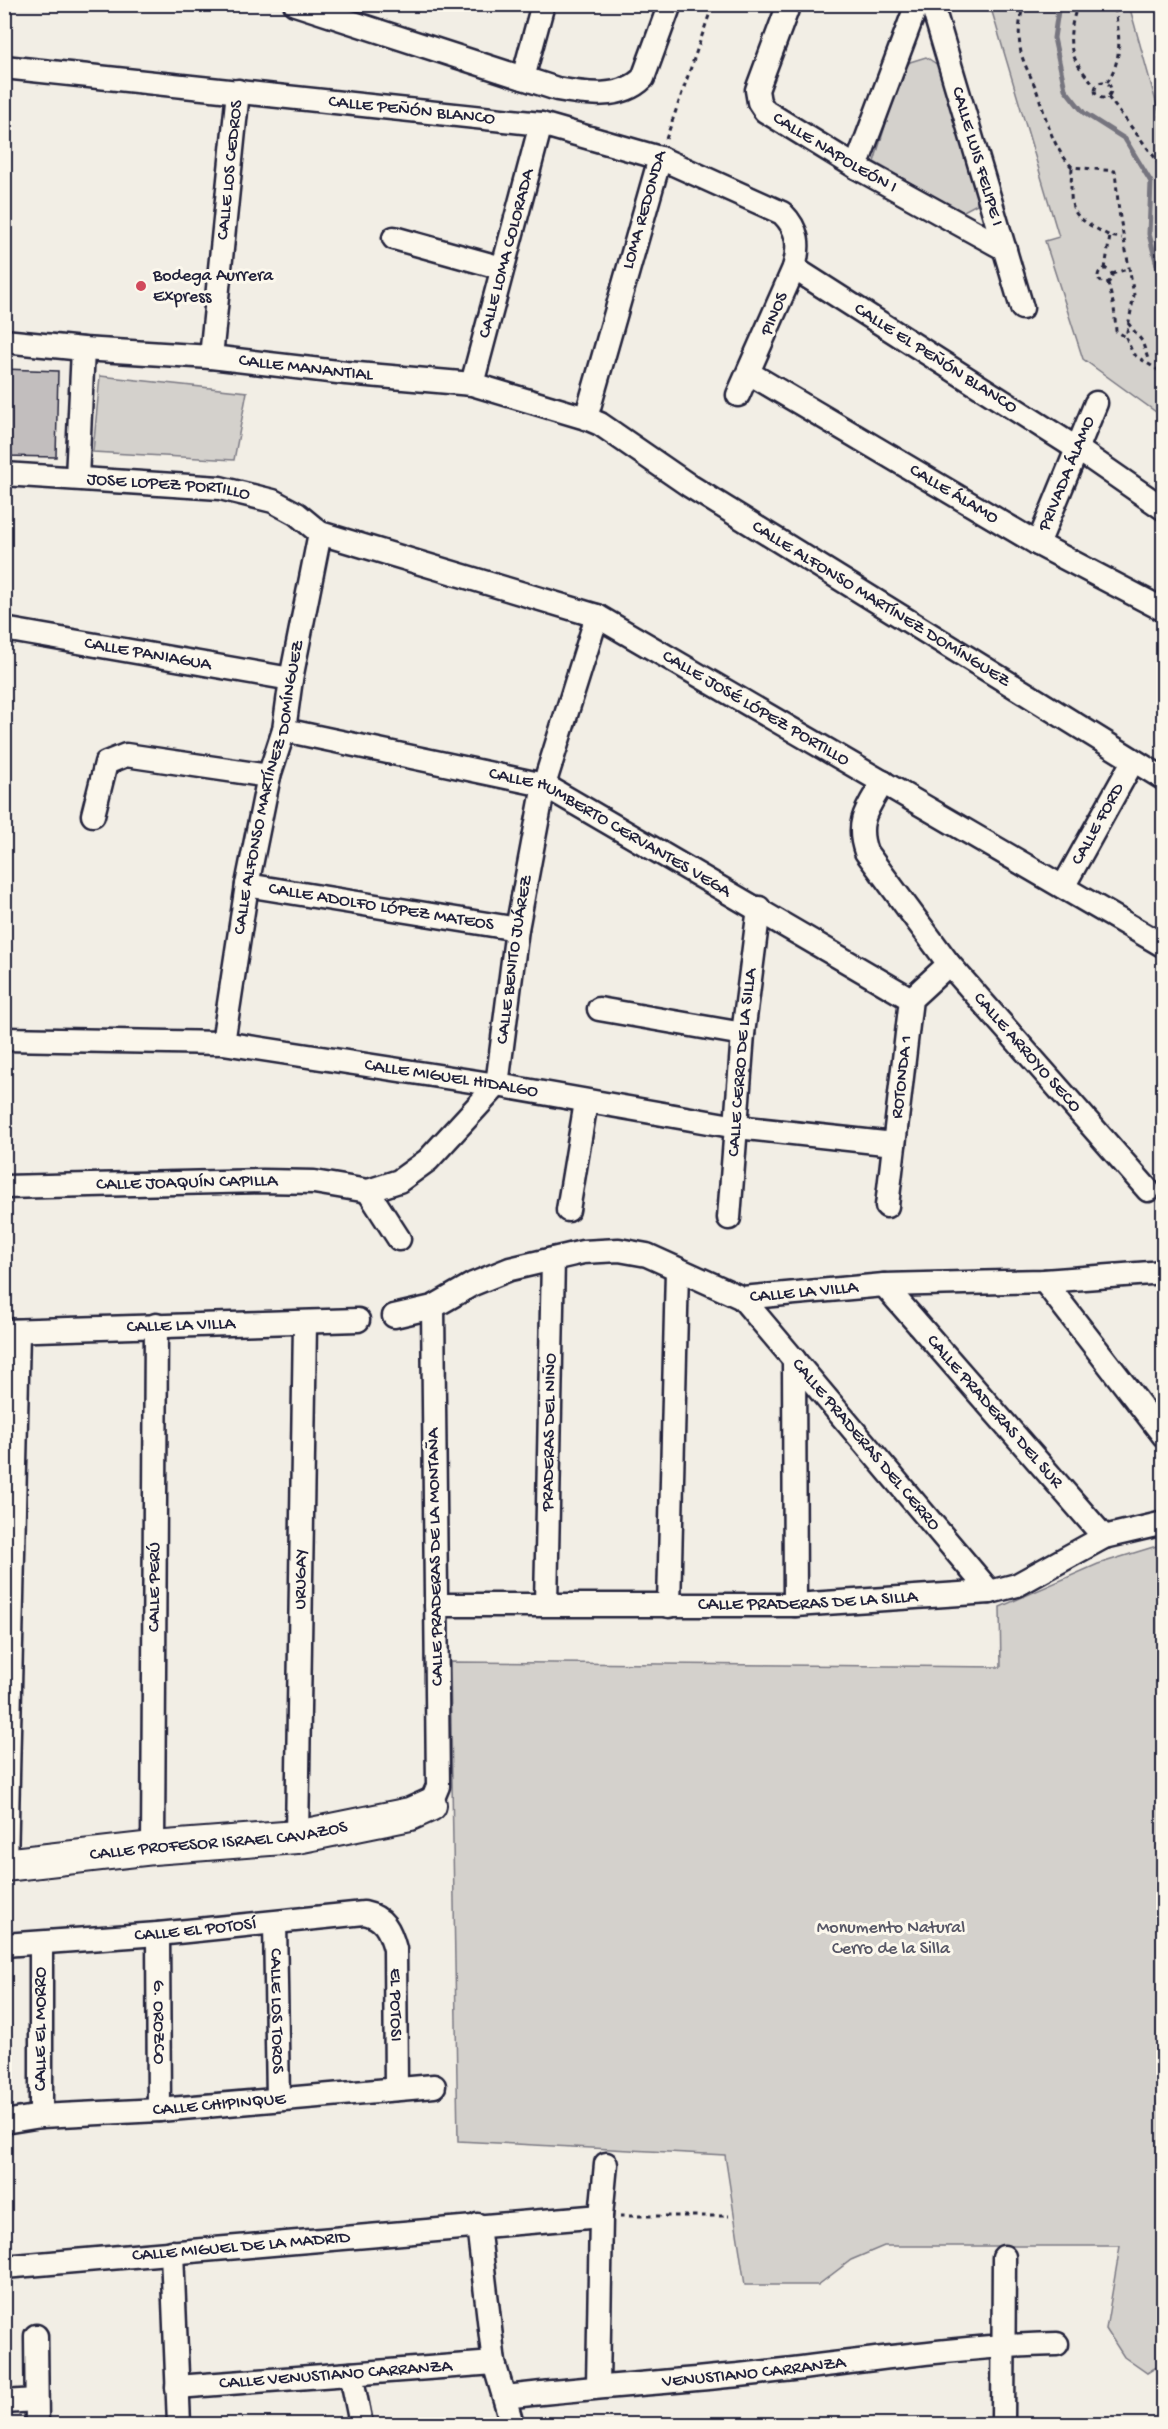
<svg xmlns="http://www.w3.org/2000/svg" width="1168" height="2429" font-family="'Gochi Hand',sans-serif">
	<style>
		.green { fill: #d4d1cc; stroke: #7b7a84; stroke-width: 1.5 }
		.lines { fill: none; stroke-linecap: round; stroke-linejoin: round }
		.stream { stroke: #76747f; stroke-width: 5 }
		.building { fill: #c2bebe; stroke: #22223b; stroke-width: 1.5 }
		.street-casing { stroke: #22223b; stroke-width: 27 }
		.secondary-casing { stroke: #22223b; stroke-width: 36 }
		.path { stroke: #22223b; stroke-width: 3; stroke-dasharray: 4.5 4.5; stroke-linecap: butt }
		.street { stroke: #fbf7ec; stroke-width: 22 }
		.secondary { stroke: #fbf7ec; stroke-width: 32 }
		.poi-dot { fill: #d1495b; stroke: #fbf7ec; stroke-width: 2 }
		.labels { text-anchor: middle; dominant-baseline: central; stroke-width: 6; stroke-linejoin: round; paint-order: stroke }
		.street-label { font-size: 18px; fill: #22223b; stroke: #fbf7ec }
		.poi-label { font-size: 18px; fill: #22223b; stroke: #fbf7ec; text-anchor: start }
		.park-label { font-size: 18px; fill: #575766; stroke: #fbf7ec }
	</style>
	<rect width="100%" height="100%" fill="#f2eee5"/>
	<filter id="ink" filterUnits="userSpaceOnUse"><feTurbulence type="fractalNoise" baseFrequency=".0167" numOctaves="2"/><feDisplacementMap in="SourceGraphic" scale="12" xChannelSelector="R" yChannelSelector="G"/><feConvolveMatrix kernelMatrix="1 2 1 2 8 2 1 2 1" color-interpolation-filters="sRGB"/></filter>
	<g filter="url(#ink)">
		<path class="green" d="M990,5h139l34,122v290l-80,-58 -38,-118 14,-4z
			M926,57l12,8 40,125 -1,14 -15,8 -88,-50 28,-91 8,-9z
			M100,376l147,16 -13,68 -141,-8z
			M1163,1544v819l-16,10 -23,-16 -18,-28 14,-83h-236l-33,14 -33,25h-73l-20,-130 -267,-14 -8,-479 551,5 -1,-60 98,-43z"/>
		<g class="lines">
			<path class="stream" d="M1059,4l-5,34 11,51 19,24 41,26 26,43 -2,52 15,58"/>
		</g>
		<path class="building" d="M4,369l54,2 -2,86 -52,-1z"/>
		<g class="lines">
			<defs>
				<g id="street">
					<path d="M295,4l262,85c28,5 64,11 86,-11l27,-74"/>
					<path id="s1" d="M789,4l-32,86 2,12 6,9 91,56 149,82"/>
					<path id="s2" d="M932,4l90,304"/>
					<path id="s3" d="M4,67l537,57 119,34 122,55c17,17 18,32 12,55l-56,127"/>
					<path d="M523,78l20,-74"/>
					<path d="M856,167l61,-163"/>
					<path d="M394,238l108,30"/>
					<path id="s4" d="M794,268l282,180 88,61"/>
					<path id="s5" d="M4,341l79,8 128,8 135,16 126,11 114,34 14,6 90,62 474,293"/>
					<path id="s6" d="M211,357l27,-266"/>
					<path id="s7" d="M749,373l289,171 126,66"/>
					<path id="s8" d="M472,384l69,-260"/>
					<path d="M586,418l74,-260"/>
					<path id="s9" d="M4,474l216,14 53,13 24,13 23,19 277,83 567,330"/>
					<path d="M77,478l6,-129"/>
					<path id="s10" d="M1038,544l58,-141"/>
					<path id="s11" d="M4,629l287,50"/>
					<path id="s12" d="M284,730l260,55 367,214"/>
					<path id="s13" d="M883,782c-15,26 -28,39 -17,70l83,112 199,226"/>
					<path d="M93,815l13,-52 20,-8 143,21"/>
					<path id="s14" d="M247,885l270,44"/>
					<path id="s15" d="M1063,887l70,-126"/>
					<path d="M599,1009l144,25"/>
					<path id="s16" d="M4,1039l219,4 274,42 240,42 157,17"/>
					<path id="s17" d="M223,1043l24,-158 22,-109 15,-46 7,-51 29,-146"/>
					<path id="s18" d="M4,1187l259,-6 51,1 54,9"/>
					<path id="s19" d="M887,1206l24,-207 38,-35"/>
					<path d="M568,1210l18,-108"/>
					<path id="s20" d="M729,1218l14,-184 16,-126"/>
					<path id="s21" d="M399,1239l-31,-48 31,-10 29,-21 69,-75 20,-156 27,-144 53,-169"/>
					<path d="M1044,1281l120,155"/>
					<path id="s22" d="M884,1285l220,252"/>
					<path id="s23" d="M742,1298l248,294"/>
					<path id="s24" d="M394,1316l39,-9 40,-23 37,-15 73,-17 36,-2 28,5 95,43 142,-13 160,-4 120,-9"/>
					<path id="s25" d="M4,1331l354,-11"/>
					<path d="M794,1359l1,246"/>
					<path id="s26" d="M546,1604l7,-345"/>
					<path id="s27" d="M436,1605h359l195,-13 27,-7 87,-48 60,-14"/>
					<path d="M669,1606l8,-336"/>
					<path d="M430,1805l8,-19 -5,-479"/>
					<path id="s28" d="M297,1837l8,-514"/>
					<path id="s29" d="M153,1848l3,-523"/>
					<path d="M6,1865l12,-534"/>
					<path id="s30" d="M275,1923l3,176"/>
					<path id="s31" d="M158,1934l1,176"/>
					<path d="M41,1943v173"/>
					<path id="s32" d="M4,1945l154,-11 206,-21c20,4 26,17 31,36l1,140"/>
					<path id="s33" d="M4,2122l37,-6 118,-6 275,-24"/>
					<path d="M478,2225l16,138 18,61"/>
					<path d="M172,2252l7,172"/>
					<path id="s34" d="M4,2267l597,-51"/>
					<path d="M36,2336l1,88"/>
					<path d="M351,2374l10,50"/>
					<path d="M598,2386l3,-170 5,-52"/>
					<path id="s35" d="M177,2387l317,-24"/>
					<path id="s36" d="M505,2397c84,-10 169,-15 253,-24 100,-11 199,-27 299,-29"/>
					<path d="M4,2402l32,-2"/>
					<path d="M1003,2424l1,-167"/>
				</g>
				<g id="secondary">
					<path id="s37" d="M4,1865l149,-17 144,-11 113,-23 20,-9"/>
				</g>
			</defs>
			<use href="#street" class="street-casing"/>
			<use href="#secondary" class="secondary-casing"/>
			<path class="path" d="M1016,4l5,8
				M1024,4c-4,12 -6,29 -4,42 1,15 11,29 16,43 11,29 14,55 36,78l43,4 4,41 15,83 -8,42 7,17 31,20
				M1078,4c-13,37 -10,55 18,82
				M1107,82c17,-24 12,-50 7,-78
				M1095 90a8 8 0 1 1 16 0a8 8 0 1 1-16 0Z
				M1108,97l48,62 8,19
				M666,139l47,-135
				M1072,168c-3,46 -2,47 38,68
				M1098 276a7 7 0 1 1 14 0a7 7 0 1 1-14 0Z
				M1105,269l5,-33 12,2
				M1112,274l18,-6
				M1108,283l6,24 2,24 10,6
				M1128,323l14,18 7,21
				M620,2216h109"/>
			<use href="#street" class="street"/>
			<use href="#secondary" class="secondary"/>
		</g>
	</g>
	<circle class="poi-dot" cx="141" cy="286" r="6"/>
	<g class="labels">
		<g class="street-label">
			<text stroke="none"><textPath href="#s3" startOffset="410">CALLE PEÑÓN BLANCO</textPath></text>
			<text stroke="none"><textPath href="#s1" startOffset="196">CALLE NAPOLEÓN I</textPath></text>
			<text stroke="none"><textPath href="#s2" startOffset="159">CALLE LUIS FELIPE I</textPath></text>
			<text stroke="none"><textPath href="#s6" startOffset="188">CALLE LOS CEDROS</textPath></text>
			<text transform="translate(645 210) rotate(-74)">LOMA REDONDA</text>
			<text stroke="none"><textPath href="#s8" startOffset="135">CALLE LOMA COLORADA</textPath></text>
			<text transform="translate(775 314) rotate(-67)">PINOS</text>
			<text stroke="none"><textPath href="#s4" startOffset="168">CALLE EL PEÑÓN BLANCO</textPath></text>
			<text stroke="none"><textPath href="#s5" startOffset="303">CALLE MANANTIAL</textPath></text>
			<text stroke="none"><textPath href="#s10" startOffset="76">PRIVADA ÁLAMO</textPath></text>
			<text stroke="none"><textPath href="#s9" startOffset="165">JOSE LOPEZ PORTILLO</textPath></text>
			<text stroke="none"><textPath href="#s7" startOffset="238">CALLE ÁLAMO</textPath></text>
			<text stroke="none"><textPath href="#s5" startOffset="938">CALLE ALFONSO MARTÍNEZ DOMÍNGUEZ</textPath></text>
			<text stroke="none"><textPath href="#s11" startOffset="146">CALLE PANIAGUA</textPath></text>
			<text stroke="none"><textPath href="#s9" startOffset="801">CALLE JOSÉ LÓPEZ PORTILLO</textPath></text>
			<text stroke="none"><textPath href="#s17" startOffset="260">CALLE ALFONSO MARTÍNEZ DOMÍNGUEZ</textPath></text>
			<text stroke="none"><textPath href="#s15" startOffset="72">CALLE FORD</textPath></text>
			<text stroke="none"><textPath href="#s12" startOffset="345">CALLE HUMBERTO CERVANTES VEGA</textPath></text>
			<text stroke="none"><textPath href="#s14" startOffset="136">CALLE ADOLFO LÓPEZ MATEOS</textPath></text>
			<text stroke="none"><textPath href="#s21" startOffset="354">CALLE BENITO JUÁREZ</textPath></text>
			<text stroke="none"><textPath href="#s13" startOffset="333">CALLE ARROYO SECO</textPath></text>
			<text stroke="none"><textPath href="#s20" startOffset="156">CALLE CERRO DE LA SILLA</textPath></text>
			<text stroke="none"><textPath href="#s19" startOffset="130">ROTONDA 1</textPath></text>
			<text stroke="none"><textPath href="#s16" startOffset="450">CALLE MIGUEL HIDALGO</textPath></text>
			<text stroke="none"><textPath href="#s18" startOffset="183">CALLE JOAQUÍN CAPILLA</textPath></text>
			<text stroke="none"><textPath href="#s24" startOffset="432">CALLE LA VILLA</textPath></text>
			<text stroke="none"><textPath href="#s25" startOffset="177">CALLE LA VILLA</textPath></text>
			<text stroke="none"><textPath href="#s22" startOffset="168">CALLE PRADERAS DEL SUR</textPath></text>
			<text stroke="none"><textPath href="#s26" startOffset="172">PRADERAS DEL NIÑO</textPath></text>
			<text stroke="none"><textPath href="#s23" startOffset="192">CALLE PRADERAS DEL CERRO</textPath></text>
			<text transform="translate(436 1557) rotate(-91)">CALLE PRADERAS DE LA MONTAÑA</text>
			<text stroke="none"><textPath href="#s28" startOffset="258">URUGAY</textPath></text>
			<text stroke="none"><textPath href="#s29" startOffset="261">CALLE PERÚ</textPath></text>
			<text stroke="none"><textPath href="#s27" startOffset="372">CALLE PRADERAS DE LA SILLA</textPath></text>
			<text stroke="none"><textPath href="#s37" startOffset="216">CALLE PROFESOR ISRAEL CAVAZOS</textPath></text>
			<text stroke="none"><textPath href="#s32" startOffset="192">CALLE EL POTOSÍ</textPath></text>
			<text stroke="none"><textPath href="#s32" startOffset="468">EL POTOSI</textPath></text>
			<text stroke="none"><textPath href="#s30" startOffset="88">CALLE LOS TOROS</textPath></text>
			<text stroke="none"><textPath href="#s31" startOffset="88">G. OROZCO</textPath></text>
			<text transform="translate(41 2029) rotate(-90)">CALLE EL MORRO</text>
			<text stroke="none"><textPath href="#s33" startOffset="216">CALLE CHIPINQUE</textPath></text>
			<text stroke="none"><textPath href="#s34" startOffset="238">CALLE MIGUEL DE LA MADRID</textPath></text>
			<text stroke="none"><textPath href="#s36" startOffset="250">VENUSTIANO CARRANZA</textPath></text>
			<text stroke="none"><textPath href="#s35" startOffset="159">CALLE VENUSTIANO CARRANZA</textPath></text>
		</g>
		<g class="poi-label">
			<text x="153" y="276">Bodega Aurrera<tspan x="153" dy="21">Express</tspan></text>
		</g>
		<g class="park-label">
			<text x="891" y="1928">Monumento Natural<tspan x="891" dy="21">Cerro de la Silla</tspan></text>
		</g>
	</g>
	<rect width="1168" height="2429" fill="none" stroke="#fbf7ec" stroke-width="24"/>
	<rect x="12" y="12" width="1144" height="2405" fill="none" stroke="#22223b" stroke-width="2" filter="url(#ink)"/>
</svg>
